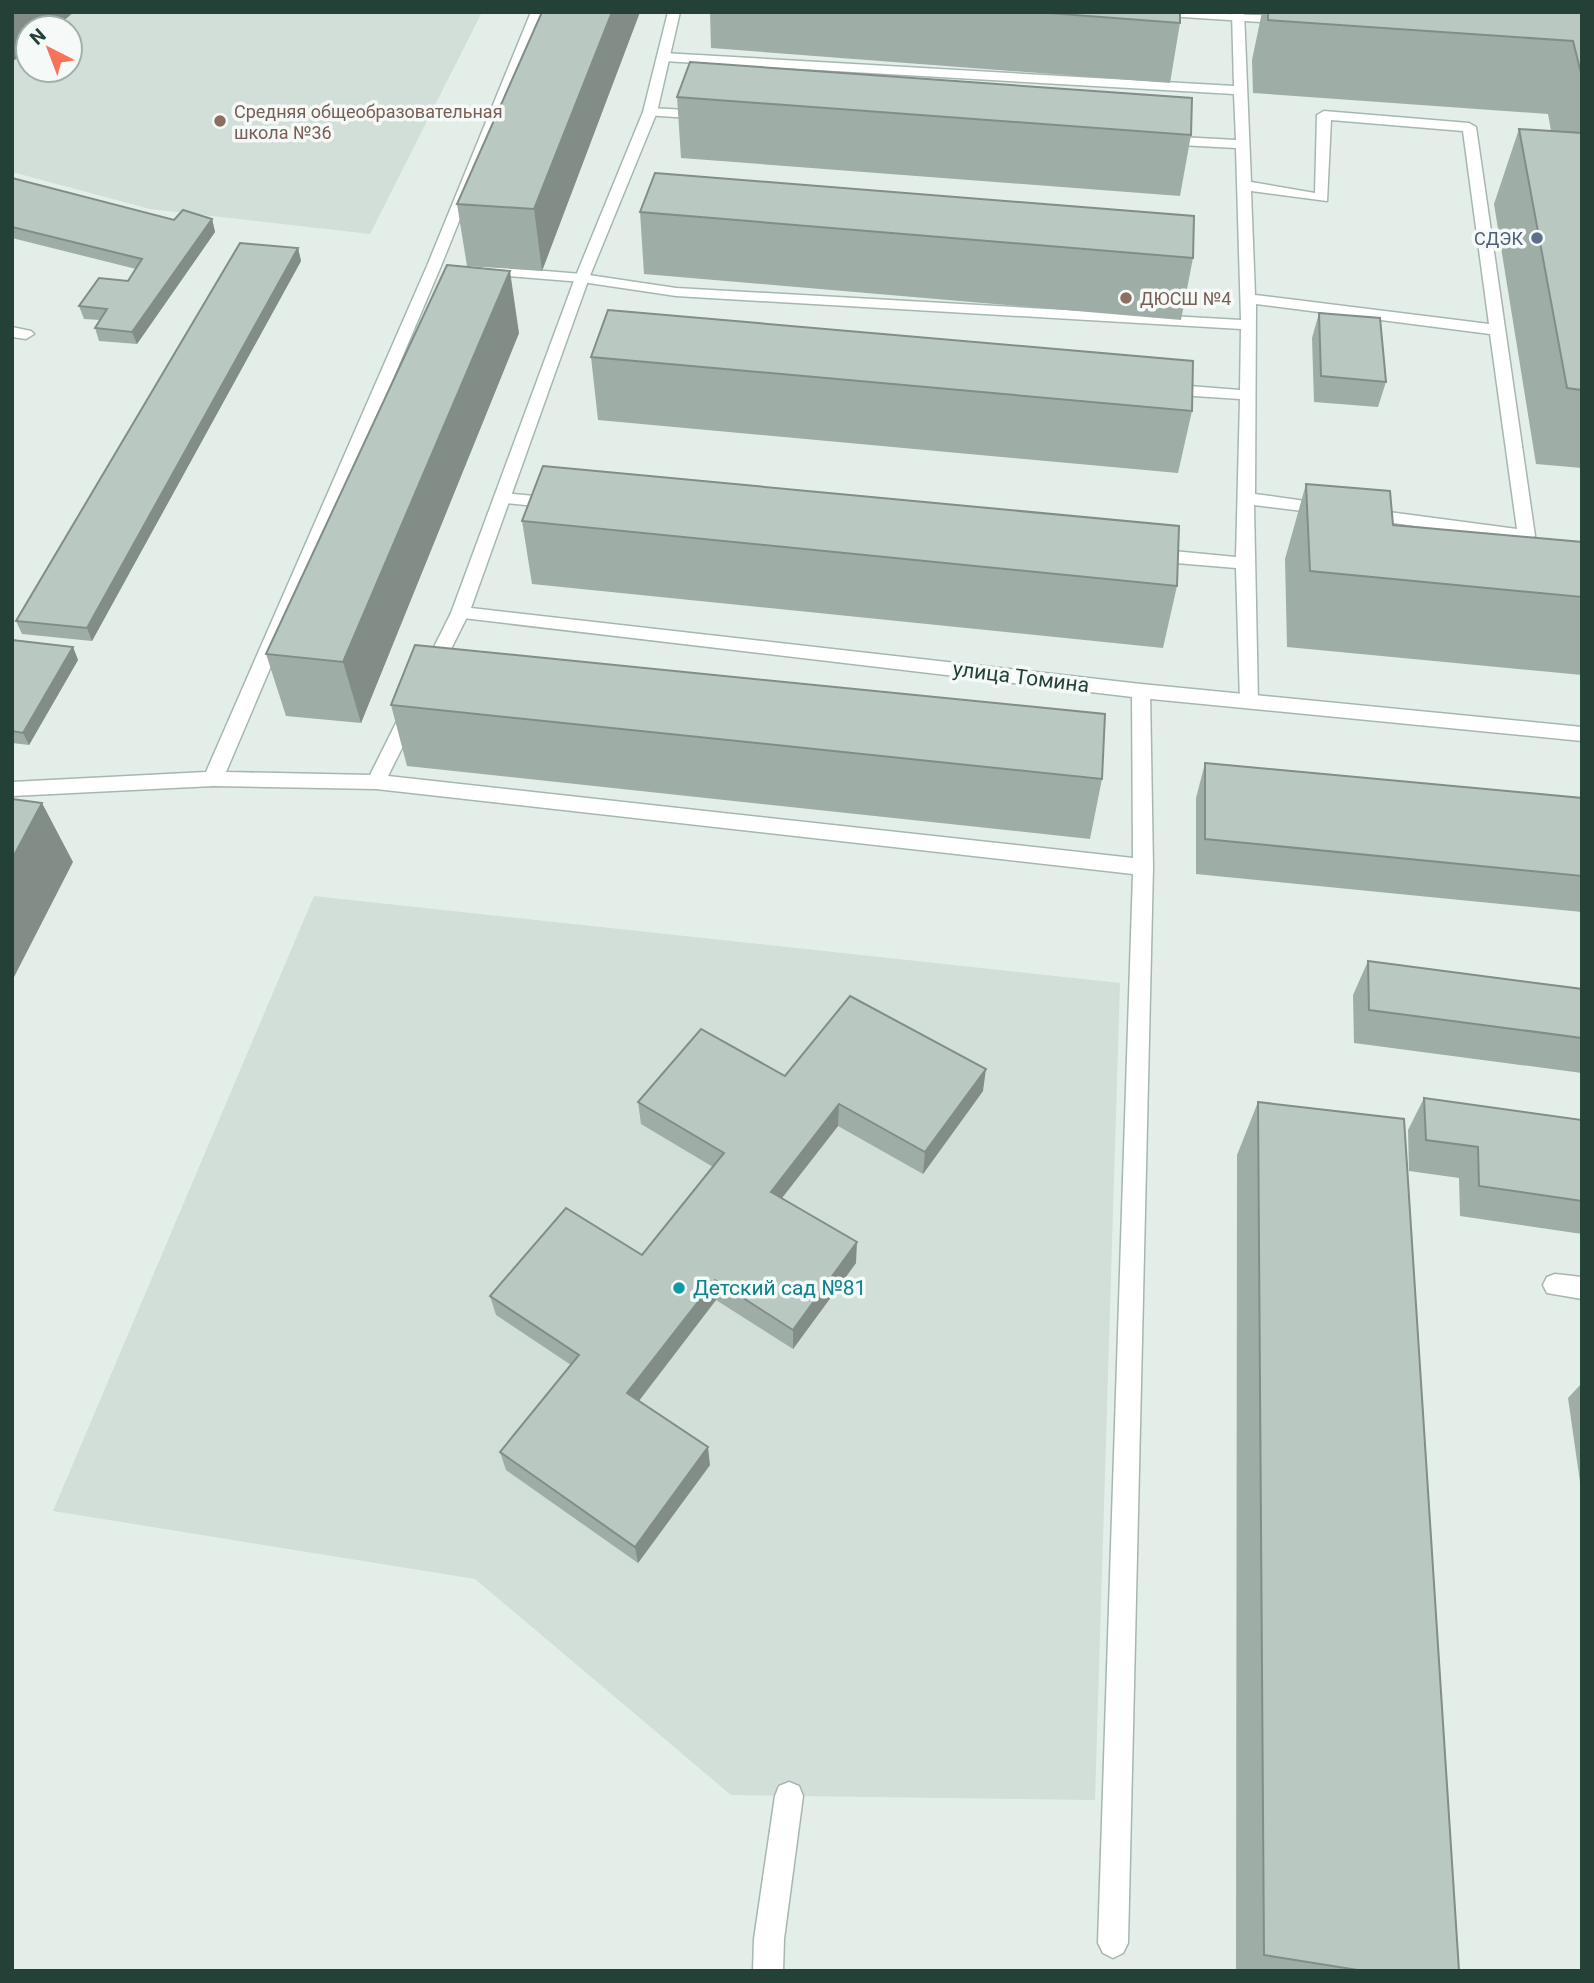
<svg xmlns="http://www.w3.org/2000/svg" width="1594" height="1983" font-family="Roboto,sans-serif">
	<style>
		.built { fill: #d2ded8; fill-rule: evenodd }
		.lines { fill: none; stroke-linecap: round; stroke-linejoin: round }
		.service-casing { stroke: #a6b7b0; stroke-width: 3 }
		.minor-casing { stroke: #a6b7b0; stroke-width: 3 }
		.tertiary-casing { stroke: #a6b7b0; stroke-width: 3 }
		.service { fill: #fff; fill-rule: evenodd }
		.minor { fill: #fff; fill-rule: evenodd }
		.tertiary { fill: #fff; fill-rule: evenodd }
		.wall { fill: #9fada7 }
		.shaded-wall { fill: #828d88 }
		.building { fill: #b9c9c2; stroke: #828d88; stroke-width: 2 }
		.education-dot { fill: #8d6e63; stroke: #f5faf8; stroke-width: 2.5 }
		.service-dot { fill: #5c6f8a; stroke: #f5faf8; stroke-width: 2.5 }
		.culture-dot { fill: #0f9aa8; stroke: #f5faf8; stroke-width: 2.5 }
		.labels { text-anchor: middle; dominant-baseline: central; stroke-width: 7; stroke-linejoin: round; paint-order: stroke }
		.far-education-label { font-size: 18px; fill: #785e54; stroke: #f5faf8; text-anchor: start }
		.far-service-label { font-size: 18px; fill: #4e5e75; stroke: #f5faf8; text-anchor: end }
		.street-label { font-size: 21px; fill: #234137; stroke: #f5faf8 }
		.culture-label { font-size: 21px; fill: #0d838f; stroke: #f5faf8; text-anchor: start }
	</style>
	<rect width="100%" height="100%" fill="#e4eee9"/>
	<path class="built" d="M12,12h470l-112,222 -220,-25 -138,-37zM28,28h42v42h-42z
		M314,896l806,87 -25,817 -364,-5 -256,-216 -422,-68z"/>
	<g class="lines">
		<defs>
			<path id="service" d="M531,12h12l-102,254 -215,506 144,3 34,-68h14l2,5 -32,64 745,82 -1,-167 2,-5h14l2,5 3,176 -25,1076 -5,10 -10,5 -10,-5 -5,-10 35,-1069 -757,-85 -163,-3 -201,10v-14l194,-10 221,-506z
				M1232,12h12l7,170 64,11 2,-78 7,-4 145,12 7,4 59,409 -9,6 -160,-23 -8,-5 8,-5 151,20 -27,-195 -234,-30 -1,190 72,10 8,5 -8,5 -73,-9 4,197 -2,5h-14l-2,-5 -4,-134 -84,-7 -9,-6 9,-6 84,8 4,-158 -77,-5 -8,-5 8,-5 77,6 1,-61 -565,-33 -94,-14 -98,-8 -7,-4 7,-4 98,8 94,14 565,32 -5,-172 -75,-4 -7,-4 7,-4 75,4 -2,-46 -571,-33 -6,-4 6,-4 571,33zM1331,120l132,11 26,193 -234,-29 -4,-104 76,10z
				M650,108l56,3 7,4 -7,4 -61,-4 -2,-3z
				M12,327l19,4 3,3 -8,5 -14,-2z
				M502,493l54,5 8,5 -8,5 -60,-6 -2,-4z
				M460,607l9,6 -30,60 -3,5h-12l-3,-5 30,-60z
				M1555,1274l27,3v22l-35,-6 -4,-8 4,-8z
				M789,1782l10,4 4,10 -19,143 -1,32h-30l1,-32 21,-143 4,-10z"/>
			<path id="minor" d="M668,12h12l-23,100 -68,166 -118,330 670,76 441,43v14l-441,-43 -687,-81 -3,-4 124,-335 68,-166z"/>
			<path id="tertiary" d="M1161,12l129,4 6,4 -6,4 -123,-8z"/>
		</defs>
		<use href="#service" class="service-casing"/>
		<use href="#minor" class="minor-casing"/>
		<use href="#tertiary" class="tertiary-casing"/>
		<use href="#service" class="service"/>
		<use href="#minor" class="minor"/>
		<use href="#tertiary" class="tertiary"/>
	</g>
	<path class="wall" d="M542,12h98l-98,259 -75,-5 -10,-62z
		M710,12h470v11l-10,60 -459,-35z
		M1262,12h320v456l-46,-4 -42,-260 25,-75 32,2 -3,-17 -295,-21 -1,-33z
		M677,97l514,38 -11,61 -499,-38z
		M12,178l162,42 38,-1 3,13 -78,112 -38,-3 -4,-13 5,-8 -16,-1 -5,-13 49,-25 8,-12 -124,-31z
		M640,212l553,46 -12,62 -537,-46z
		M298,248l3,13 -209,380 -70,-7 -6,-13z
		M1319,313l67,69 -8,25 -64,-5 -2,-64z
		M519,333l-158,390 -75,-7 -20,-62z
		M591,357l601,54 -14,62 -580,-53z
		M1306,484l87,41 189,17v133l-295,-28 -2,-88z
		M522,521l655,65 -14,62 -631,-64z
		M12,640l61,7 5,13 -49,85 -17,-2z
		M391,705l711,74 -12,60 -683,-73z
		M1205,763l377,35v114l-386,-38v-76z
		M1368,961l214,28v84l-228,-30 -1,-48z
		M785,1076l198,15 -60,83 -85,-48 -56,72 74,65 -63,86 -77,-49 -77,101 71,64 -72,98 -132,-93 -6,-18 71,-87 -75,-50 -6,-19 152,-41 71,-88 -72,-43 -3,-22z
		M1424,1098l158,22v114l-122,-18 -1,-38 -50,-7 -1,-41z
		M1258,1102l201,869h-223l1,-816z
		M1582,1383v113l-14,-98z"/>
	<path class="shaded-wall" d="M19,12h55l-19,16h-27v22l-16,12v-45z
		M612,12h28l-98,259 -8,-62z
		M212,219l3,13 -78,112 -5,-12z
		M298,248l3,13 -209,380 -5,-13z
		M510,271l9,62 -158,390 -18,-61z
		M73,647l5,13 -49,85 -6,-12z
		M42,803l31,59 -61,119v-122z
		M986,1069l-3,22 -60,83 2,-22z
		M839,1104l-1,22 -67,86v-20z
		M857,1242l-1,21 -63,86v-19z
		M715,1280l1,20 -85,111 -4,-18z
		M708,1447l2,18 -72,98 -3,-16z"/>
	<path class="building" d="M12,12h7l-7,5z
		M542,12h70l-78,197 -77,-5z
		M1035,12h145v11z
		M1268,12h314v65l-9,-36 -305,-21z
		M690,62l502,36 -1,37 -514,-38z
		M1519,129l63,4v257l-15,-2z
		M655,173l539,43 -1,42 -553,-46z
		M12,178l162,42 9,-10 29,9 -80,113 -37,-4 12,-19 -28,-3 20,-28 29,3 14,-22 -130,-32z
		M240,243l58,5 -211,380 -71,-7z
		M447,265l63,6 -167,391 -77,-8z
		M608,310l585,51 -1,50 -601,-54z
		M1319,313l61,5 6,64 -65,-6z
		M543,466l636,60 -2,60 -655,-65z
		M1306,484l84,7 3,34 189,17v55l-272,-26z
		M12,640l61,7 -50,86 -11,-2z
		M415,645l690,69 -3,65 -711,-74z
		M1205,763l377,35v78l-377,-37z
		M12,799l30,4 -30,56z
		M1368,961l214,28v49l-213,-28z
		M850,996l136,73 -61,83 -86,-48 -68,88 86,50 -64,88 -78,-50 -88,113 81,54 -73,100 -135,-95 79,-97 -89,-59 76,-88 76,47 82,-102 -86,-51 63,-73 84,47z
		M1424,1098l158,22v81l-103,-15 -1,-39 -52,-7z
		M1258,1102l146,17 55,852h-95l-100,-16z"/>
	<g class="education-dot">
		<circle cx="220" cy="121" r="7"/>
		<circle cx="1126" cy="298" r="7"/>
	</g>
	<circle class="service-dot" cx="1537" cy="238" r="7"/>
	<circle class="culture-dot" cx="679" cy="1288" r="7"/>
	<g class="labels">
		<g class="far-education-label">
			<text x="234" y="111">Средняя общеобразовательная<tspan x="234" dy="21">школа №36</tspan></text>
			<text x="1140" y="298">ДЮСШ №4</text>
		</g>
		<g class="far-service-label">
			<text x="1523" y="238">СДЭК</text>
		</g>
		<g class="street-label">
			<text transform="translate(1021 677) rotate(7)">улица Томина</text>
		</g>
		<g class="culture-label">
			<text x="693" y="1288">Детский сад №81</text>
		</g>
	</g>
	<rect width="1594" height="1983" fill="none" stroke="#234137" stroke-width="28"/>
	<g transform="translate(49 49) rotate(318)"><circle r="33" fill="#f5faf8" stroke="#a1b0ab" stroke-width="2"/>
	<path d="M0-5L12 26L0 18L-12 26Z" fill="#f7745a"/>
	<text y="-10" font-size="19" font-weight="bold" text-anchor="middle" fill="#234137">N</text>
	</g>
</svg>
